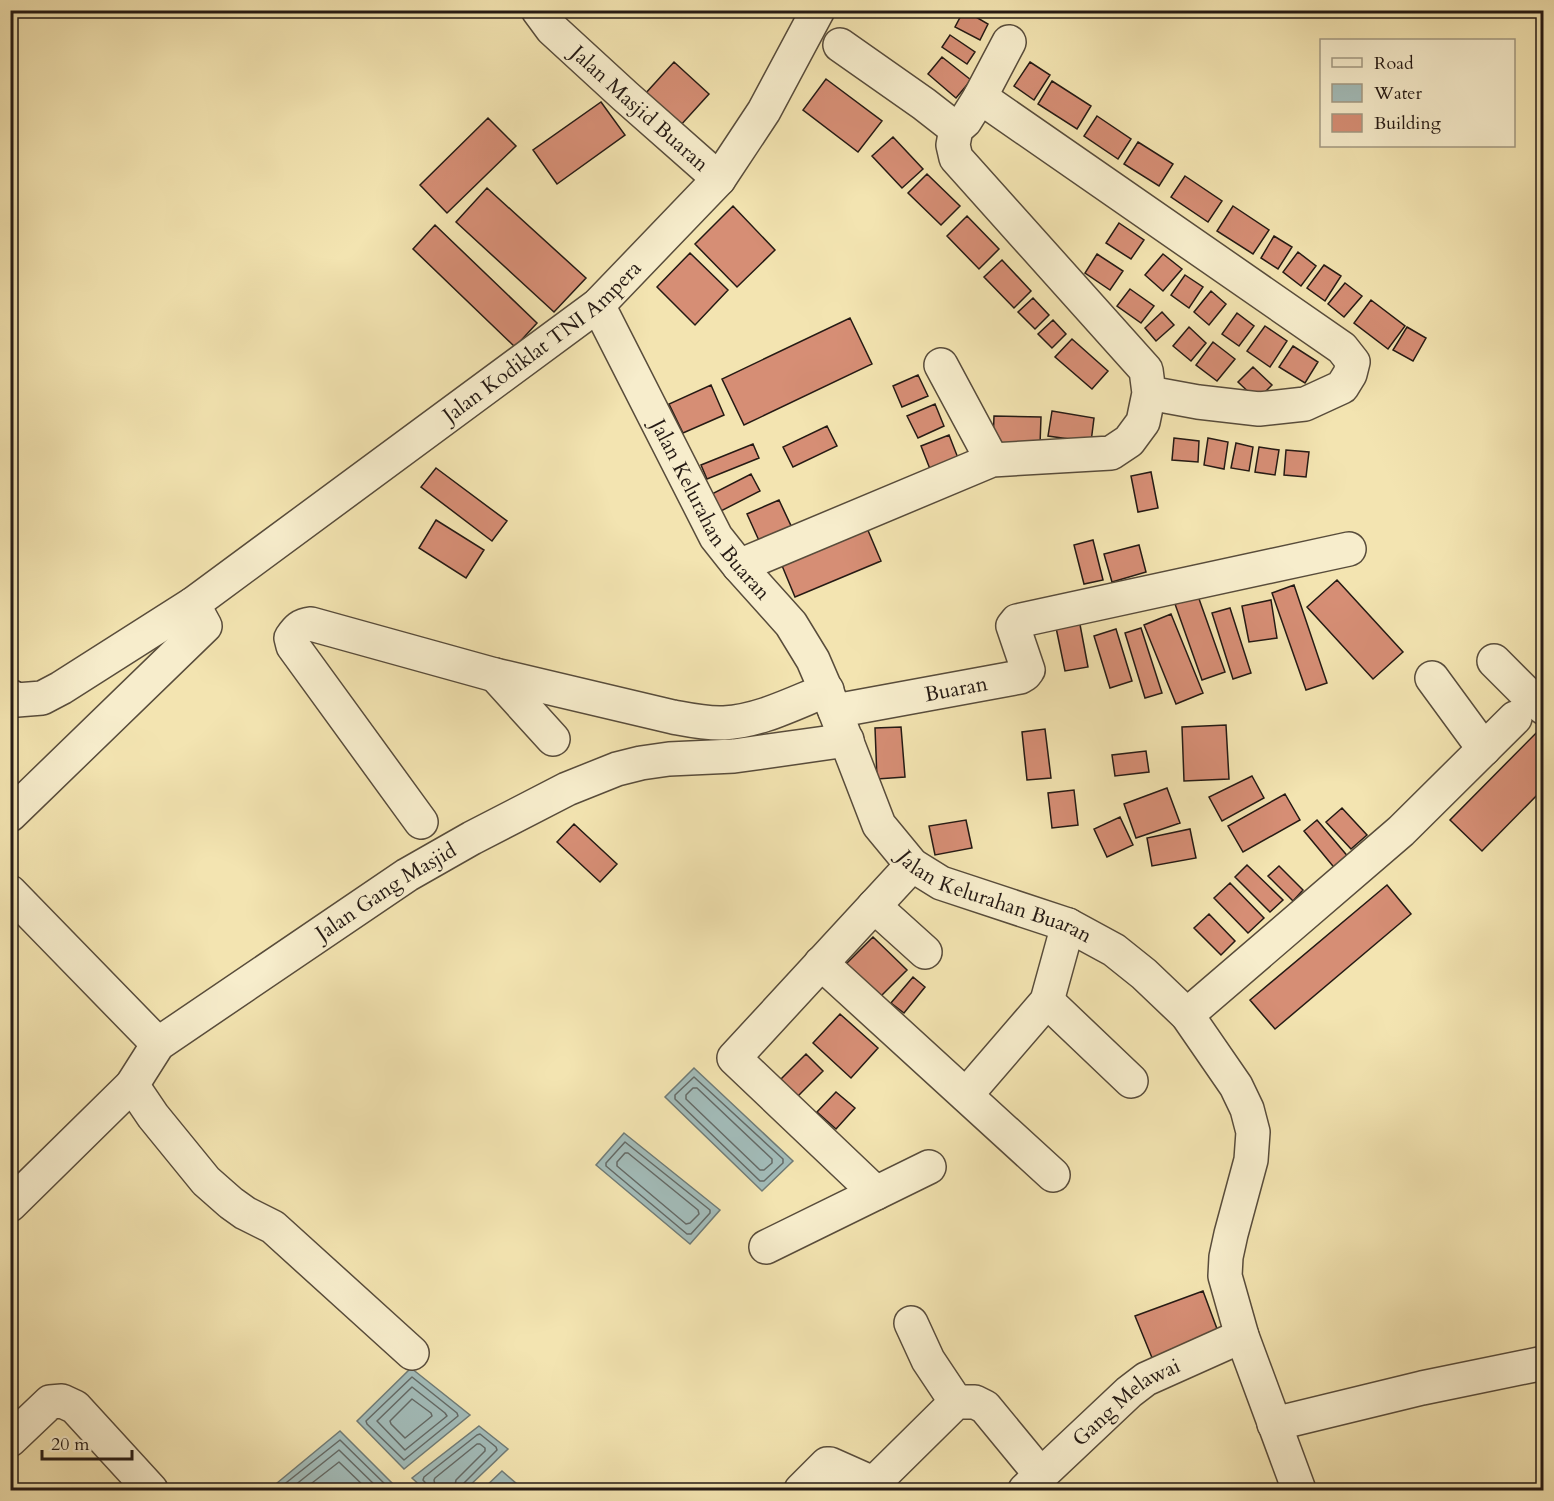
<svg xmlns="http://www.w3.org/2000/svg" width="1554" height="1501" font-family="Cardo,serif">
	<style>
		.water { fill: #a2bbb8; stroke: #707b76; stroke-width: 1.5 }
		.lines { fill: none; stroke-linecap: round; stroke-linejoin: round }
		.shore { stroke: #646a66; stroke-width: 1.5 }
		.building { fill: #d68e75; stroke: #251a14; stroke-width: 1.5 }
		.minor-casing { stroke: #584c3b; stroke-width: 36 }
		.minor { stroke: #f7edcc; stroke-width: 33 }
		.labels { text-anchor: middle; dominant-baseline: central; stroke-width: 5; stroke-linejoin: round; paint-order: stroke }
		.street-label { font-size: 21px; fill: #251a14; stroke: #f7edcc }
	</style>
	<rect width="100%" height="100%" fill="#f3e4b1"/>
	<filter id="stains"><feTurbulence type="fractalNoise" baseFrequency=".00333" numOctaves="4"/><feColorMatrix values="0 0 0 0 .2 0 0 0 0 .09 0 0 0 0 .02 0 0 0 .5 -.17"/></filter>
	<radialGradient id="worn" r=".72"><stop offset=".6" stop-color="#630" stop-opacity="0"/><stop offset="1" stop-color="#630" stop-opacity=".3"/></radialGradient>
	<path class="water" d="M694,1068l99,93 -31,30 -97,-94z
		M624,1133l96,77 -30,34 -94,-79z
		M411,1368l59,47 -66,54 -47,-48z
		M479,1426l29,23 -43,41h-40l-13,-12z
		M340,1431l59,59h-126l-2,-2z
		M502,1471l22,19h-42z"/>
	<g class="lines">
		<path class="shore" d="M694,1077l89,82v4l-19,18h-4l-85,-82v-4z
			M693,1088h4l75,71v4l-8,7h-4l-74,-71v-4z
			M625,1142l85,68v3l-19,21h-4l-81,-68v-3z
			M625,1153h3l70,57 1,4 -9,9 -4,1 -69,-58v-4z
			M412,1377l45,36 1,3 -54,44 -37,-36 -1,-3z
			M412,1387l33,26 2,3 -42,34 -28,-29z
			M412,1399l19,14 1,3 -27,22 -14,-14 -1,-3z
			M277,1490l63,-50 51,50
			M289,1490l50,-40 41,40
			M303,1490l36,-28 29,28
			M428,1490v-4l-5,-6 1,-3 53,-42 3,-1 16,13 1,3 -34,34 -2,6
			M436,1490l-2,-10 1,-2 42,-34h3l5,4v3l-29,29 -2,10"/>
	</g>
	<path class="building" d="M964,10l24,14 -8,16 -25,-13z
		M950,35l25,17 -8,12 -25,-17z
		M942,57l29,23 -15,18 -28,-24z
		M674,62l35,32 -29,32 -35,-32z
		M1030,62l20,13 -16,25 -20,-14z
		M826,79l56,42 -24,31 -55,-42z
		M1052,81l39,25 -14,23 -39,-25z
		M601,102l24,33 -68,49 -24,-34z
		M1097,116l34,23 -13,20 -34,-23z
		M488,118l28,28 -69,67 -27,-28z
		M893,137l30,32 -21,19 -30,-32z
		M1138,142l35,22 -14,22 -35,-22z
		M927,174l33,32 -19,19 -33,-32z
		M1185,176l37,25 -14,21 -37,-25z
		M487,188l99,90 -32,34 -98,-90z
		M733,206l42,44 -38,37 -42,-43z
		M1233,206l36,24 -16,24 -36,-23z
		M967,216l32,33 -20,20 -32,-33z
		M1119,223l25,17 -13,19 -25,-16z
		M435,225l102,98 -22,24 -102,-98z
		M1274,236l18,11 -14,22 -17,-11z
		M1298,252l18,14 -15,20 -18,-14z
		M690,253l38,37 -33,35 -38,-38z
		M1097,254l26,17 -13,19 -25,-17z
		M1163,254l19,15 -19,22 -18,-16z
		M1002,260l29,31 -17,17 -30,-31z
		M1324,265l17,11 -16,25 -18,-13z
		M1185,275l18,12 -14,21 -18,-13z
		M1345,283l17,13 -18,21 -16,-13z
		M1130,289l24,17 -13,17 -24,-17z
		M1211,291l15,13 -17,21 -15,-13z
		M1033,298l16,17 -14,14 -17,-17z
		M1371,300l34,26 -17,23 -34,-26z
		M1162,312l12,13 -18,16 -11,-13z
		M1237,313l17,13 -15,20 -17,-12z
		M850,318l22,46 -128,61 -22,-46z
		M1053,320l13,14 -14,14 -14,-14z
		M1265,326l22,15 -17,26 -23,-16z
		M1189,327l17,16 -15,18 -18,-15z
		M1407,327l19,11 -13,23 -20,-11z
		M1072,339l36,32 -16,18 -37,-32z
		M1213,342l22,17 -18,22 -21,-16z
		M1293,346l25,16 -13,21 -26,-16z
		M1253,367l19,18 -15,15 -19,-18z
		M918,375l10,21 -26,11 -9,-21z
		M711,385l13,30 -41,18 -14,-29z
		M935,404l9,22 -26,12 -11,-22z
		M1052,411l42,7 -3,24 -43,-6z
		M994,416l47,1 -1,28 -47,-2z
		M827,426l10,20 -44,21 -10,-20z
		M949,435l9,23 -28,11 -9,-23z
		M1174,438l25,3 -1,21 -26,-2z
		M1208,438l20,4 -4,27 -20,-4z
		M1236,443l17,4 -4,24 -18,-3z
		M753,444l6,14 -52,21 -6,-14z
		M1259,447l20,3 -4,25 -20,-3z
		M1286,450l23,2 -3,25 -22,-2z
		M436,468l71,53 -15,20 -71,-54z
		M1151,472l7,36 -20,4 -7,-36z
		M751,474l9,17 -45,23 -9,-17z
		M779,500l14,30 -32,15 -14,-31z
		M436,520l48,30 -18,28 -47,-30z
		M864,521l17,40 -86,36 -17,-41z
		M1093,540l10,40 -19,4 -10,-39z
		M1139,545l7,27 -34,10 -8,-28z
		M1337,580l66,72 -30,27 -66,-72z
		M1294,585l33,98 -21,7 -34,-97z
		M1198,596l27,76 -23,8 -27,-76z
		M1271,600l6,38 -28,4 -7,-36z
		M1230,608l21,65 -18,6 -21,-66z
		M1078,614l10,53 -23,4 -11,-53z
		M1171,614l32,79 -27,11 -32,-79z
		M1141,628l21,65 -17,5 -20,-65z
		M1116,629l16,52 -22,7 -16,-52z
		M1226,725l3,54 -45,2 -2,-54z
		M1544,725v63l-62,63 -32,-31z
		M901,727l4,50 -28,2 -2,-51z
		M1045,729l6,49 -24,2 -5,-48z
		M1146,751l3,21 -34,4 -3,-21z
		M1252,776l12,22 -42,23 -13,-24z
		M1167,788l13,35 -44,15 -12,-34z
		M1074,790l4,35 -26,3 -4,-35z
		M1285,794l15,26 -57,32 -15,-26z
		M1342,808l25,27 -16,14 -25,-27z
		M1120,817l13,28 -26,12 -13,-28z
		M966,820l6,28 -37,7 -6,-29z
		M1317,820l33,39 -13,12 -33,-40z
		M574,824l43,40 -17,18 -43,-40z
		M1190,829l6,29 -44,8 -5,-28z
		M1247,865l36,35 -13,12 -35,-35z
		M1279,866l24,24 -10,11 -25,-25z
		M1230,883l34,35 -16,15 -34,-35z
		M1387,885l24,29 -136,115 -25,-29z
		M1209,914l26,27 -14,14 -27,-27z
		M873,937l34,33 -27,27 -34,-33z
		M913,977l12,10 -21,26 -13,-10z
		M840,1014l38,34 -27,30 -38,-35z
		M806,1054l17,17 -28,28 -17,-17z
		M836,1092l19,16 -19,21 -19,-17z
		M1203,1291l17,46 -63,33 -22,-54z"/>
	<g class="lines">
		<defs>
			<g id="minor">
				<path id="s1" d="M538,10l14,19 73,67 94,83"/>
				<path d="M840,45l84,59 32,25"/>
				<path d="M980,97l29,-55"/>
				<path id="s2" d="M598,305l118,232 23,29 52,58 22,36 22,51 44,114 33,40 29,18 127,42 46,25 30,24 43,41 49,71 11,23 6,23 -2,28 -20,74 -5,23 -1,19 17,60 57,154"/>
				<path d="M941,365l51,95"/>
				<path d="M739,566l253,-106 119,-7 18,-12 14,-19 6,-29 -3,-23 -190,-212 -3,-13 3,-16 9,-8 15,-24 362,251 11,14 -3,12 -8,13 -37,17 -46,5 -61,-7 -49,-9"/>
				<path d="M1494,661l34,34 16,13"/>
				<path d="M495,675l58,64"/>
				<path d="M1432,678l52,71"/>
				<path id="s3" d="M10,696l7,4 25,-2 19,-10 132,-84 405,-299 121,-126 45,-68 54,-101"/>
				<path id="s4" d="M835,711l185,-34 5,-3 3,-4 -15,-44 4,-5 332,-72"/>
				<path d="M10,815l195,-189 -12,-22"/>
				<path d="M421,822l-128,-176 -2,-8c6,-9 10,-13 20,-14l184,51 178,42c16,3 34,7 51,6 36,-2 70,-20 103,-33"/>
				<path d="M10,892l148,152"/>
				<path d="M874,906l51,46"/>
				<path d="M821,963l232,212"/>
				<path d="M1047,1001l84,80"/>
				<path d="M1187,1015l214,-184 114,-113"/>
				<path d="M132,1085l21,31 53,65 25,22 14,10 28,14 139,126"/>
				<path d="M966,1095l81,-94 21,-76"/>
				<path d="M876,1193l-142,-135 178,-193"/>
				<path id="s5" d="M10,1205l122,-120 26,-41 249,-169 65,-37 95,-49 50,-20 24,-6 28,-4 65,-3 113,-16"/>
				<path d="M766,1247l163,-80"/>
				<path d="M911,1323l17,37 28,42"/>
				<path d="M1274,1424l148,-36 122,-25"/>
				<path d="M10,1440l40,-38 12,-1 13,6 76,83"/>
				<path d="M801,1490l26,-26h3l36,16 6,2 6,-3 78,-77h19l10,5 56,68"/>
				<path id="s6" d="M1025,1490l104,-98 17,-13 96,-43"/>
			</g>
		</defs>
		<use href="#minor" class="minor-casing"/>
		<use href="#minor" class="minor"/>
	</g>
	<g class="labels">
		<g class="street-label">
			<text stroke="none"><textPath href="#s1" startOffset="142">Jalan Masjid Buaran</textPath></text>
			<text stroke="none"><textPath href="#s3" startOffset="648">Jalan Kodiklat TNI Ampera</textPath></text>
			<text stroke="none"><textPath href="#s2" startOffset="234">Jalan Kelurahan Buaran</textPath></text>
			<text stroke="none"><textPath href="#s4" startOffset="123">Buaran</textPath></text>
			<text stroke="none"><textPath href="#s5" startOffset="494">Jalan Gang Masjid</textPath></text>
			<text stroke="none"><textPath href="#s2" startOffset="736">Jalan Kelurahan Buaran</textPath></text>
			<text stroke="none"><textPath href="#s6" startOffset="135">Gang Melawai</textPath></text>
		</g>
	</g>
	<rect width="1554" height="1501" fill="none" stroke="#f3e4b1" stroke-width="36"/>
	<rect x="12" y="12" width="1530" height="1477" fill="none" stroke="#251a14" stroke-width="3"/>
	<rect x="18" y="18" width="1518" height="1465" fill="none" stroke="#251a14" stroke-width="1.5"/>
	<rect x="1320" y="39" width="195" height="108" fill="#f7edcc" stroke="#a39982" stroke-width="1.5"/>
	<rect x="1332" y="58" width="30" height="9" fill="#f7edcc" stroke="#a39982" stroke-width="1.5"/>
	<text x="1374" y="69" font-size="18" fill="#251a14">Road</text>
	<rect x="1332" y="84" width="30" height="18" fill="#a2bbb8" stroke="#a39982" stroke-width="1.5"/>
	<text x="1374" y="99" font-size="18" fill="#251a14">Water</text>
	<rect x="1332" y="114" width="30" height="18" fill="#d68e75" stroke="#a39982" stroke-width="1.5"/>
	<text x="1374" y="129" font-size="18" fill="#251a14">Building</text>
	<path d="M42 1450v9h90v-9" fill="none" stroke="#251a14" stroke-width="3"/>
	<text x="51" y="1450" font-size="18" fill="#251a14" stroke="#f7edcc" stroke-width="4.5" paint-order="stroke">20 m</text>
	<rect width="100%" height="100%" filter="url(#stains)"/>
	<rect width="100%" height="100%" fill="url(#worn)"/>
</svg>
